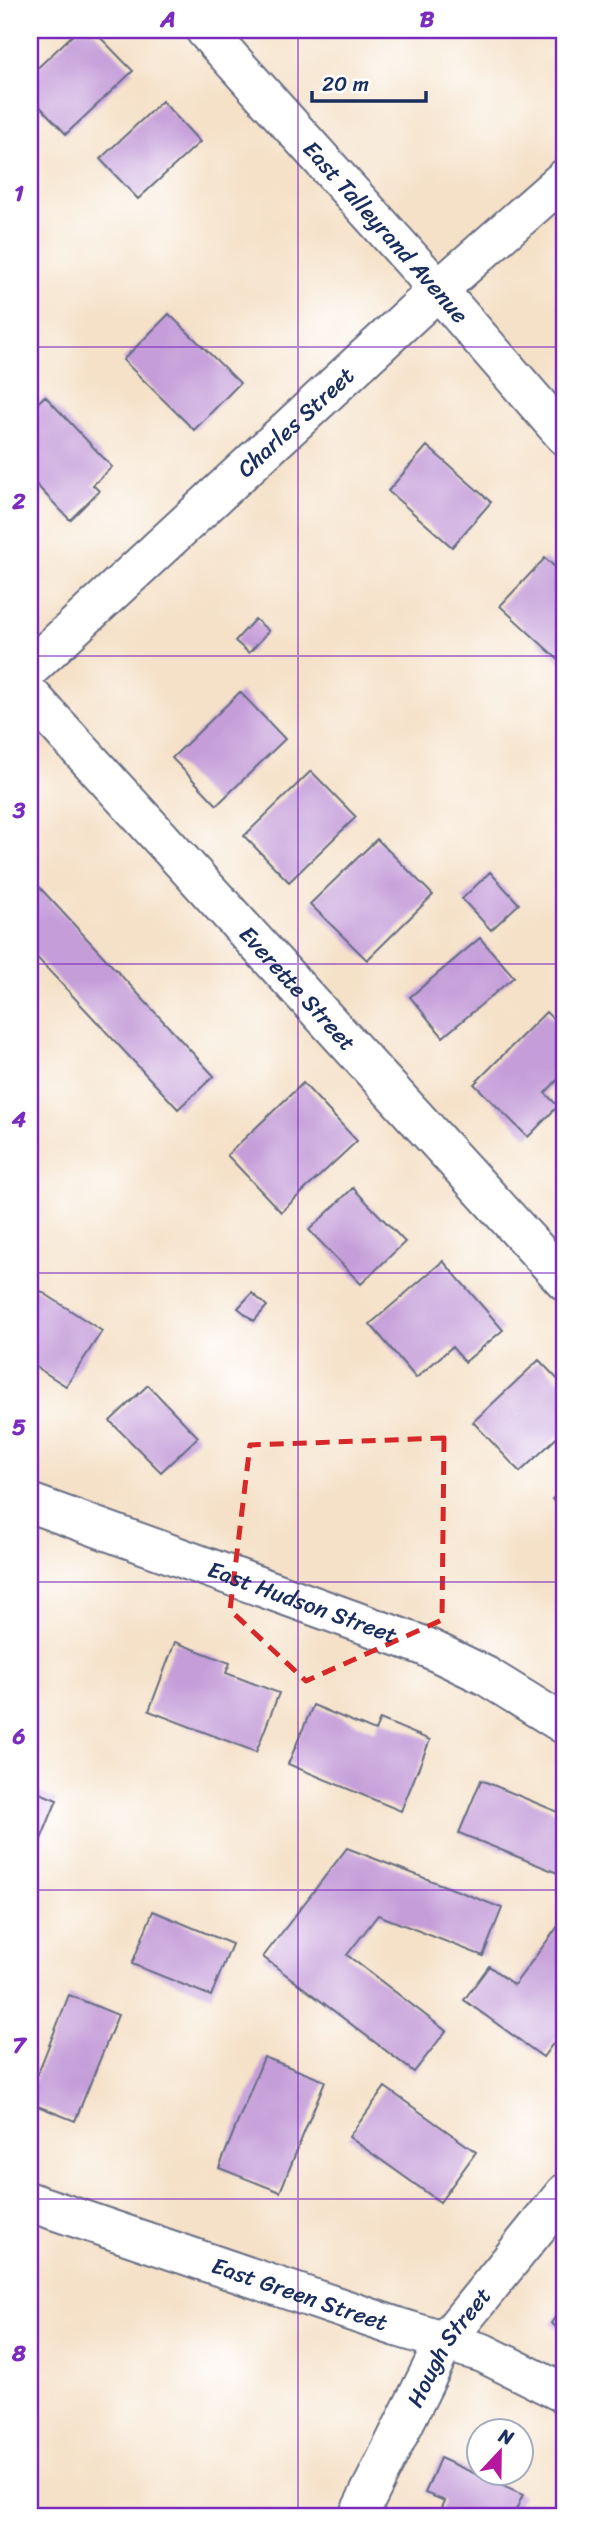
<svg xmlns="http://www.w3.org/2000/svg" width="595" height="2546" font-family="Sriracha,sans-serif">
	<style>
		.building { fill: #c59ed9 }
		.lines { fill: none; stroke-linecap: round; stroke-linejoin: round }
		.minor-casing { stroke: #676d83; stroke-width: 42 }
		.tertiary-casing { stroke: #676d83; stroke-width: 42 }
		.minor { stroke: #fff; stroke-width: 38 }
		.tertiary { stroke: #fff; stroke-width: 38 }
		.marked { fill: none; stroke: #d62828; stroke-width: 5; stroke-dasharray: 14 9; stroke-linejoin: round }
		.grid { fill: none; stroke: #7b2cbf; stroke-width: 2; stroke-opacity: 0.55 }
		.labels { text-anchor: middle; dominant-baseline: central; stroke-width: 7; stroke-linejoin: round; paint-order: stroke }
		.street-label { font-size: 23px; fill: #1b2f5e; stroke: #fff }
		.neatline { fill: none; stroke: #7b2cbf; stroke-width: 2.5 }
		.grid-label { font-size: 23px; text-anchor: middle; font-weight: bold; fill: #7b2cbf }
	</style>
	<rect width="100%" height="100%" fill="#fff"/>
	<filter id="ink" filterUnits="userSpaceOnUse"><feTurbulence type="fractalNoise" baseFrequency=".0143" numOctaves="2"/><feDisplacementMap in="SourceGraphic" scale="14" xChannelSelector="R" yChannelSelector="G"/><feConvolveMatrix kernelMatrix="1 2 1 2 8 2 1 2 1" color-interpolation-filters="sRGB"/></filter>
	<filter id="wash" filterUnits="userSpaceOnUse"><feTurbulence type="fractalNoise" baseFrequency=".00686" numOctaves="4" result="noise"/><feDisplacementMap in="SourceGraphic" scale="28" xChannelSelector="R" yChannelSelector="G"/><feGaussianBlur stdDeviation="1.57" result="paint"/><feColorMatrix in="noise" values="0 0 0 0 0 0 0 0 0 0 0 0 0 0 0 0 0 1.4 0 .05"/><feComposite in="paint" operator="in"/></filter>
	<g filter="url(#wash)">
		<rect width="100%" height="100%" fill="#f5e1c8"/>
		<g id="blocks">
			<path class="building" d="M78,30h15l40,41 -67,63 -36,-38v-21z
				M162,101l38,41 -62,57 -38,-40z
				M565,298v15l-7,-8z
				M169,314l71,69 -46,47 -71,-70z
				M45,396l67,71 -19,18 6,6 -29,29 -40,-42v-68z
				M427,446l64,56 -39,45 -64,-56z
				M545,558l20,18v90l-65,-60z
				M255,619l14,12 -20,22 -14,-12z
				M240,692l45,47 -68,66 -45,-47z
				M311,771l45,46 -67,65 -45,-46z
				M377,839l56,56 -66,65 -57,-56z
				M490,872l29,32 -28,26 -29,-31z
				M30,877l184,199 -36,33 -148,-159z
				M480,938l34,39 -71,60 -33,-40z
				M546,1012l19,19v41l-20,21 13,13 -30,31 -54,-53z
				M303,1083l54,58 -76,71 -54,-57z
				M353,1188l52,54 -44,42 -52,-54z
				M443,1261l60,69 -38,32 -13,-15 -36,31 -46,-54z
				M30,1284l72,47 -36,55 -36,-23z
				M252,1293l15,13 -13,15 -16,-13z
				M539,1360l26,27v43l-45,42 -47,-50z
				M148,1385l50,52 -37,35 -51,-51z
				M565,1488v26l-13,-15z
				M175,1642l55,21 -4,10 53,20 -23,59 -107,-41z
				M313,1705l62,26 5,-12 50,21 -29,71 -113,-47z
				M481,1780l84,35v61l-106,-43z
				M30,1789l27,11 -22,54 -5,-2z
				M347,1848l155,60 -19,48 -105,-41 -31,40 99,76 -32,41 -151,-115z
				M153,1911l79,33 -21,52 -79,-32z
				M565,1917v110l-22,30 -79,-57 25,-34 25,19z
				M69,1995l49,20 -43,106 -45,-18v-10z
				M264,2057l61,24 -45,111 -61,-24z
				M385,2087l91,65 -36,50 -91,-65z
				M565,2304v30l-14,-11z
				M440,2458l83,37 -10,21h-75l7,-15 -20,-8z"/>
		</g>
	</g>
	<g filter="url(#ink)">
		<use href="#blocks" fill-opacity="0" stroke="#676d83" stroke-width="2"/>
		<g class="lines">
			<defs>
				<g id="minor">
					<path id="s1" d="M205,30l214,238 146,168"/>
					<path id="s2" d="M30,695l535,586"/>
					<path id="s3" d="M30,1503l394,143 62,30 79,49"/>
					<path id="s4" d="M30,2202l367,125 86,26 82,41"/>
					<path id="s5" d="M358,2516l87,-175 120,-148"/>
				</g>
				<g id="tertiary">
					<path id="s6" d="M30,668l408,-378 127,-112"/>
				</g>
			</defs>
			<use href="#minor" class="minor-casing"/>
			<use href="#tertiary" class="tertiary-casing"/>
			<use href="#minor" class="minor"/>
			<use href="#tertiary" class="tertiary"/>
		</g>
	</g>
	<path class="marked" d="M444,1438l-2,182 -136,61 -76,-71 20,-165z"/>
	<path class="grid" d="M298,30v2486M30,347h535M30,656h535M30,964h535M30,1273h535M30,1582h535M30,1890h535M30,2199h535"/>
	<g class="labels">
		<g class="street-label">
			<text stroke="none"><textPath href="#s1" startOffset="271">East Talleyrand Avenue</textPath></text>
			<text stroke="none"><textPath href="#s6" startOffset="362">Charles Street</textPath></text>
			<text stroke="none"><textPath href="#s2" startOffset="397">Everette Street</textPath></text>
			<text stroke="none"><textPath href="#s3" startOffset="290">East Hudson Street</textPath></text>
			<text stroke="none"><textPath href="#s4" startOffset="285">East Green Street</textPath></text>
			<text stroke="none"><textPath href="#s5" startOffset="192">Hough Street</textPath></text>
		</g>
	</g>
	<rect width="595" height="2546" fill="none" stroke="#fff" stroke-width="77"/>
	<g transform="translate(500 2452) rotate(22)"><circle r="33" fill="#ffffff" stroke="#a4acbf" stroke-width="2"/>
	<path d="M0-5L12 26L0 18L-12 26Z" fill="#b5179e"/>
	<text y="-10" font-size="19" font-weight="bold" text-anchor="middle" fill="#1b2f5e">N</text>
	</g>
	<path d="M312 91v10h114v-10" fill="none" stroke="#1b2f5e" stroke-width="3.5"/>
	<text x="322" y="91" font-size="21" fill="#1b2f5e" stroke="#ffffff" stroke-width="5" paint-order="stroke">20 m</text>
	<rect x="38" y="38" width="518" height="2470" class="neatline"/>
	<g class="grid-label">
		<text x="168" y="27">A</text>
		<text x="427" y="27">B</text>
		<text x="19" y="201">1</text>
		<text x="19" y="509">2</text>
		<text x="19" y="818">3</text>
		<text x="19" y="1127">4</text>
		<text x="19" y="1435">5</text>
		<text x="19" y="1744">6</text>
		<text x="19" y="2053">7</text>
		<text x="19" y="2361">8</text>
	</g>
</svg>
